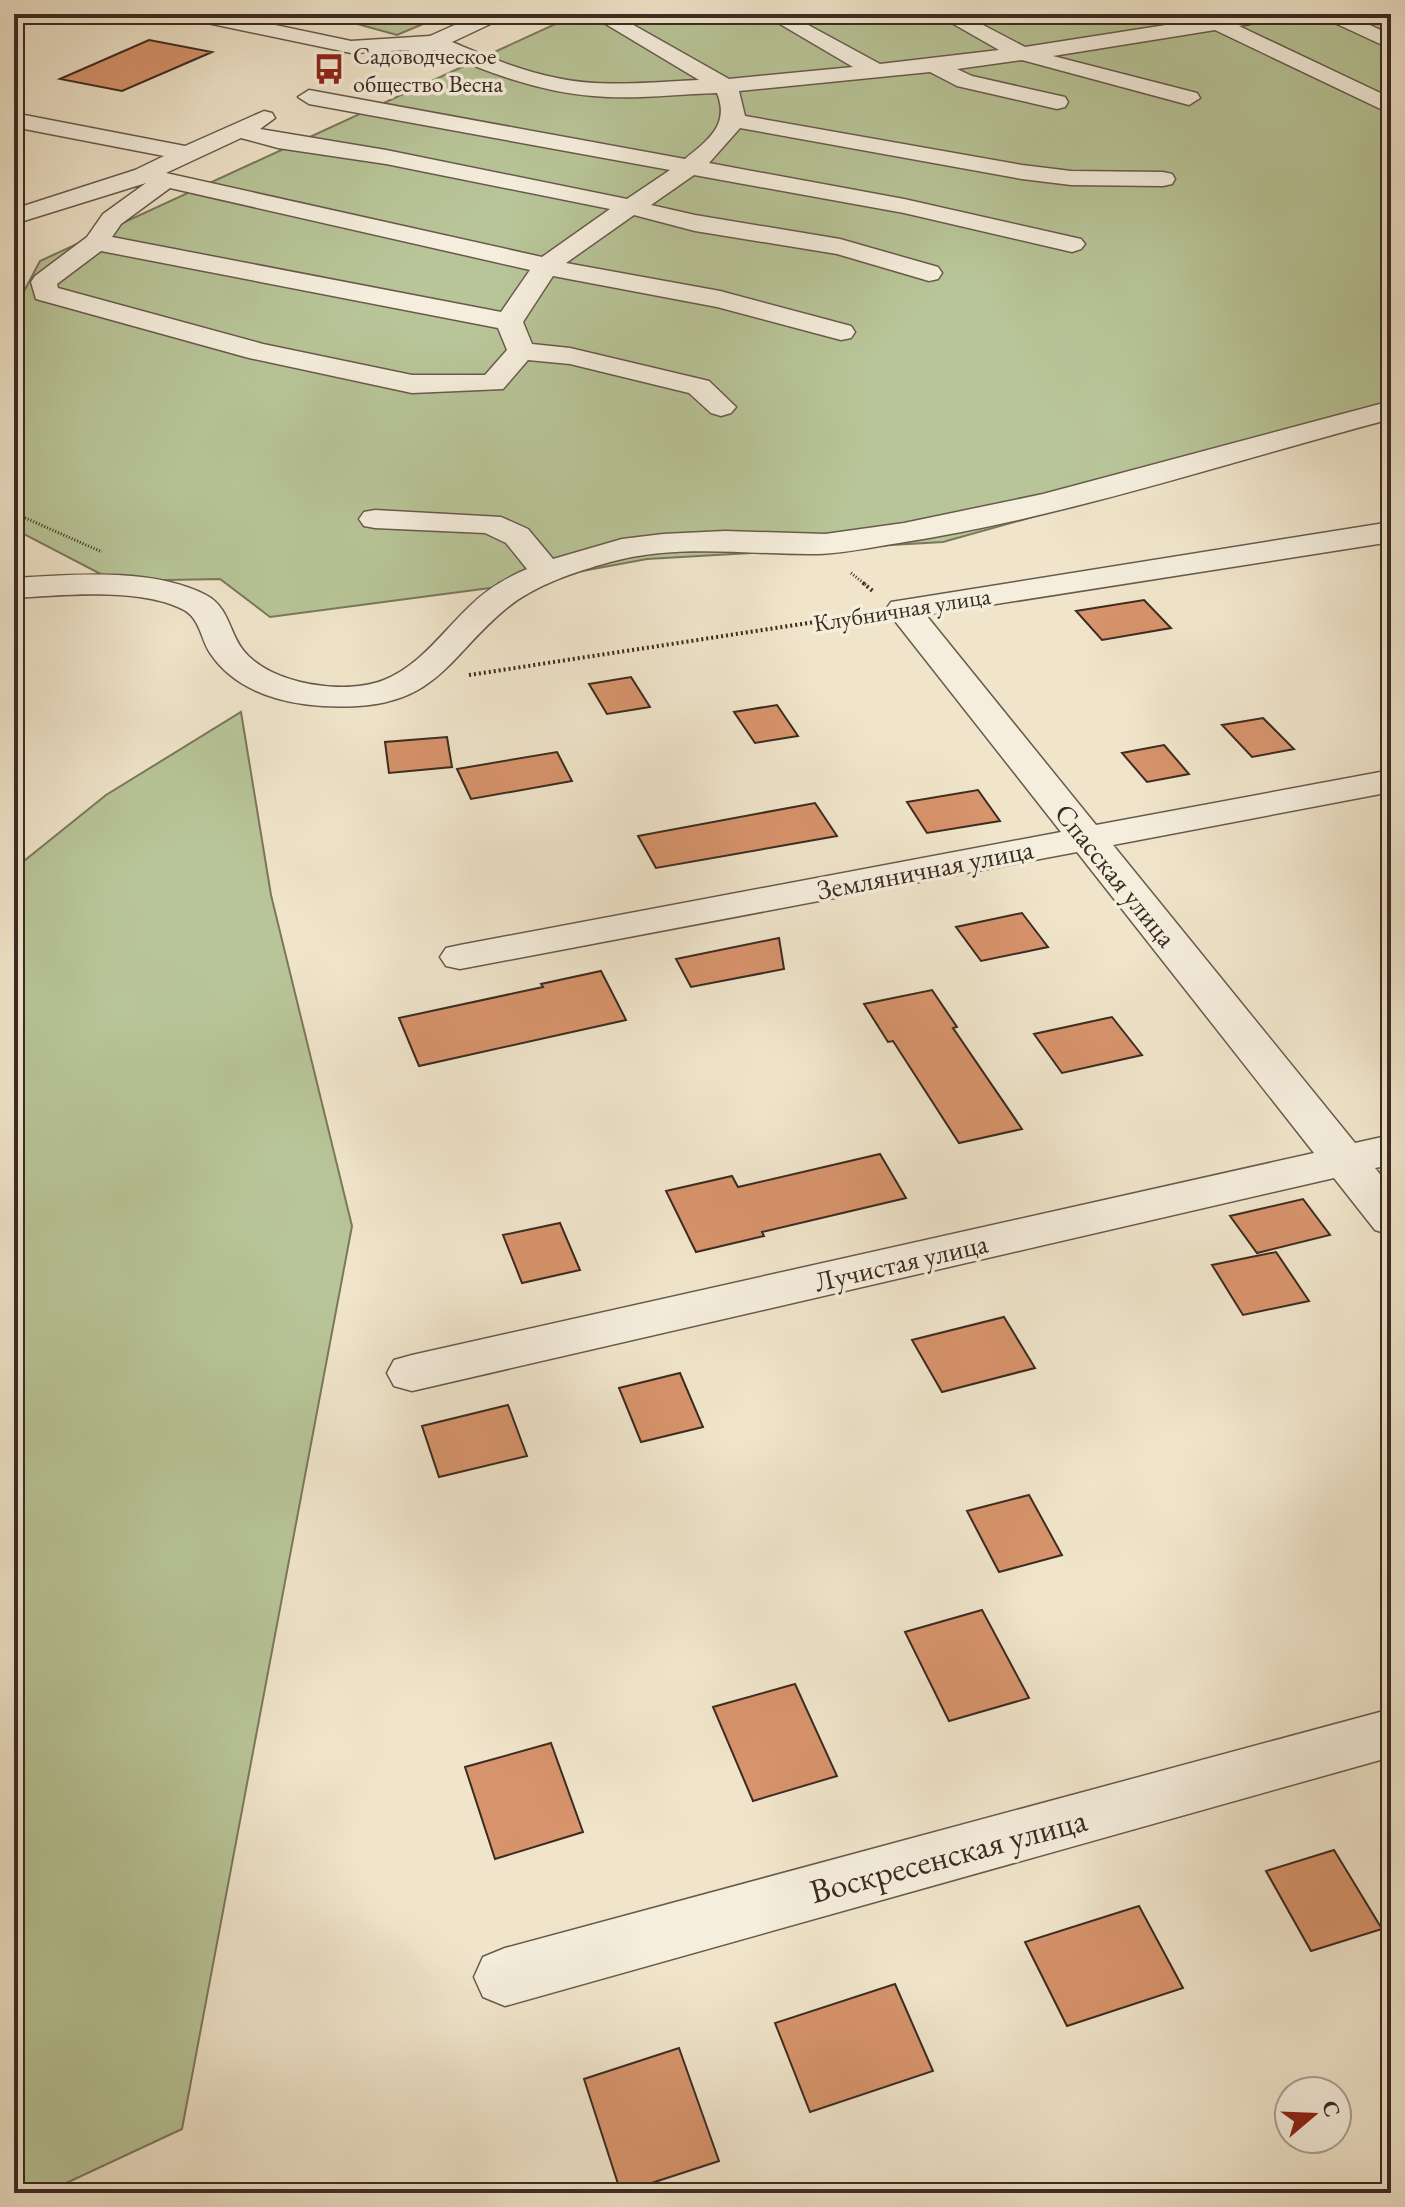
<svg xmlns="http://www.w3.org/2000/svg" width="1405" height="2207" font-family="'EB Garamond',serif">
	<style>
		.green { fill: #b8c598; stroke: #7a785d; stroke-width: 2 }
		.building { fill: #d8946c; stroke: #3b2b22; stroke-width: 2 }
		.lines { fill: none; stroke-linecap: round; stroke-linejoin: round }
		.minor-casing { stroke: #685a4c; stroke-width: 3 }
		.path-far1 { stroke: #3b2b22; stroke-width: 3; stroke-dasharray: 1 2; stroke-linecap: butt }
		.path { stroke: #3b2b22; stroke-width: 4; stroke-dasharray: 2 3; stroke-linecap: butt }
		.minor { fill: #f5eedd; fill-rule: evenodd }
		.labels { text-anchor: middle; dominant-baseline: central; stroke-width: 7; stroke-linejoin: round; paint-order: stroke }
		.far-poi-label { font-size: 24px; fill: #3b2b22; stroke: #f5eedd; text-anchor: start }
		.far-street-label { font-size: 24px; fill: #3b2b22; stroke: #f5eedd }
		.street-label { font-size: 28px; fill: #3b2b22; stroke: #f5eedd }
		.near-street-label { font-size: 34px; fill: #3b2b22; stroke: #f5eedd }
	</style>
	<rect width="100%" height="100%" fill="#f0e5cb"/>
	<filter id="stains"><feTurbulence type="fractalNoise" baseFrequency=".0025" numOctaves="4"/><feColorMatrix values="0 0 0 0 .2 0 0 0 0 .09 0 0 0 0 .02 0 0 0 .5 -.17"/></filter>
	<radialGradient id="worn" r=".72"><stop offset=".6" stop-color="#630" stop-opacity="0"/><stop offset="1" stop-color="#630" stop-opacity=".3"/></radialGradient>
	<path class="green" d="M321,14h126l-50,21z
		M577,14h814v403l-448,125 -296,17 -157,29 -220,29 -50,-38 -106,2 -100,-52v-219l26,-49z
		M241,712l30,183 81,331 -170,903 -137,64h-22l-9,-192v-1132l92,-74z"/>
	<path class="building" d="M149,40l63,12 -90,39 -62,-12z
		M1144,600l27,28 -69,12 -26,-29z
		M631,677l19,30 -43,7 -18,-30z
		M777,705l21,31 -43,7 -21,-31z
		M1263,718l31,31 -42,8 -30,-32z
		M447,737l5,30 -63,6 -4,-31z
		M1164,745l25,29 -42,8 -25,-29z
		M557,752l15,29 -101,18 -14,-30z
		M978,790l22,31 -73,12 -20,-31z
		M815,803l22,33 -181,32 -18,-32z
		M1022,913l26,34 -67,14 -25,-34z
		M779,938l5,31 -93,18 -15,-28z
		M601,971l25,49 -207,46 -20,-48 144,-31 -2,-3z
		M932,990l25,37 -4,1 69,101 -63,14 -66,-102 -5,1 -24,-38z
		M1112,1017l30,38 -80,18 -28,-39z
		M880,1154l26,44 -144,34 2,4 -68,16 -30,-61 66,-15 6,11z
		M1303,1199l27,36 -73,18 -27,-37z
		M560,1223l20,47 -58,13 -19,-48z
		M1276,1252l33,49 -66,14 -31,-50z
		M1004,1317l31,51 -93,24 -30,-52z
		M680,1373l23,54 -62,15 -22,-54z
		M508,1405l19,51 -88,21 -17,-51z
		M1029,1495l33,60 -63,17 -32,-61z
		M982,1610l47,88 -80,23 -44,-89z
		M795,1684l42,92 -84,25 -40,-94z
		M551,1743l32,89 -88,27 -30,-92z
		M1334,1850l48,79 -71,22 -45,-80z
		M1139,1906l44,82 -116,38 -42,-84z
		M895,1984l38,87 -123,41 -35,-89z
		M679,2048l40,113 -98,32 -37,-114z"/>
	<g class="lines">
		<defs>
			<path id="minor" d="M183,14h40l128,27 79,-5 49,-22h27l-3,4 -51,24c34,14 68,29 105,36 46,10 95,4 142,2l-110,-66h25l115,65 124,-12 -90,-53h25l92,50 119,-14 -63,-36h26l63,33 211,-33h49l-3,4 -43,8 152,72v16l-176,-84 -162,26 144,37 3,5 -11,7 -167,-45 -65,9 15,7 93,21 3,5 -3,5 -8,2 -100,-23 -27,-14 -191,19 6,25 277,49 49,6 92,1 9,2 3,5 -3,5 -9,2 -92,-1 -49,-6 -282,-51 -31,35 195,36 177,40 4,5 -4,5 -9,3 -168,-39 -210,-38 -43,30 44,10 145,24 98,28 4,6 -4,6 -9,2 -92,-27 -142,-23 -61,-16 -68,48 154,28 131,35 4,6 -4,6 -10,2 -124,-33 -164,-31 -30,46 9,22 38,4 139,33 27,26 -5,6 -10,3 -10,-3 -22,-20 -119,-29 -42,-4 -25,29 -91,4 -163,-35 -213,-59 -5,-17 4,-6 52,-39 16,-23 43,-31 -132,41v-15l121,-39 29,-14 -150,-29v-14l171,33 79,-35 8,2 3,5 -15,11 126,21 241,49 43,-29 -361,-66 -11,-7 11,-7 376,69c23,-19 45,-34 32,-66 -40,1 -83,7 -124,3 -56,-4 -107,-25 -159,-46l-16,5 -10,-5 -57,3 -158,-33zM241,138l37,10 108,16 224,45 -68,48 -376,-84zM170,188l360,82 -29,42 -389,-75 9,-13zM101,251l397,77 9,22 -22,25h-73l-149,-31 -205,-56 -1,-4z
				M1321,14h26l44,21v14l-67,-31z
				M1391,401v18c-163,43 -325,98 -492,124 -26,4 -54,10 -81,11 -70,1 -140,-11 -208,8 -35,10 -73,22 -102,45 -56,45 -68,94 -150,99 -52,3 -117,-6 -148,-53 -9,-14 -10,-34 -26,-43 -42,-23 -123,-15 -170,-12v-20c60,-3 136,-11 192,17 23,12 23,37 37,55 26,34 102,46 141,30 37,-15 59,-49 87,-75 16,-16 35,-27 56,-36l-21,-26 -21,-10 -110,-5 -11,-2 -5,-7 5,-7 11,-2 126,7 27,12 25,30 69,-20 41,-5 62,-3 100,3 79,-11 139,-29z
				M1391,522v20l-465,73 170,210 295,-55v22l-278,53 242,298 36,-8v30l-16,3 16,20v47l-16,-5 -41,-52 -922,213 -18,-5 -7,-13 7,-13 18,-5 902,-202 -237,-301 -617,117 -14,-3 -6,-9 6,-9 14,-3 601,-113 -170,-216 -5,-7 5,-7z
				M1391,1709v48l-886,249 -22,-9 -9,-20 9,-20 22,-9z"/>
		</defs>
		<use href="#minor" class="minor-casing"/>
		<path class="path-far1" d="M14,323l11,-10
			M14,513l88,39
			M851,573l15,12"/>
		<path class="path" d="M863,583l11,9
			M469,675l398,-61"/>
		<use href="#minor" class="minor"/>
	</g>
	<defs>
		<symbol id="bus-bare" viewBox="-9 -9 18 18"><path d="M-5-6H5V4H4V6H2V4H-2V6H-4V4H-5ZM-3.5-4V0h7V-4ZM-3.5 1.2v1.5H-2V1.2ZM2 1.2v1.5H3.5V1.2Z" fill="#8f2418" stroke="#f5eedd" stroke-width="2.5" paint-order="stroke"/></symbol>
	</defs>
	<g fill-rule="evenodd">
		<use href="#bus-bare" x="307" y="47" width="44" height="44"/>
	</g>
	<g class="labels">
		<g class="far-poi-label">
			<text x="353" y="55">Садоводческое<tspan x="353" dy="28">общество Весна</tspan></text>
		</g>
		<g class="far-street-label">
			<text transform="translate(902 609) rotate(-9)">Клубничная улица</text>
		</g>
		<g class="street-label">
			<text transform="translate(925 869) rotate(-11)">Земляничная улица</text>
			<text transform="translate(1116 875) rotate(51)">Спасская улица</text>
			<text transform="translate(901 1262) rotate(-13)">Лучистая улица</text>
		</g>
		<g class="near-street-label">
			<text transform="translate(948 1855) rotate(-15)">Воскресенская улица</text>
		</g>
	</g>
	<rect width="1405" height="2207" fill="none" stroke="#f0e5cb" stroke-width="48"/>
	<rect x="16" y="16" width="1373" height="2175" fill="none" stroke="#3b2b22" stroke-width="4"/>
	<rect x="24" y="24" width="1357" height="2159" fill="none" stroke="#3b2b22" stroke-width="2"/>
	<g transform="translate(1313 2115) rotate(71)"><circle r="38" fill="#f5eedd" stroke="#aba092" stroke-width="2"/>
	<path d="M0-6L14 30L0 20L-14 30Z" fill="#8f2418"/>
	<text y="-12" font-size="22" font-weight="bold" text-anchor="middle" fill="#3b2b22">С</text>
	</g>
	<rect width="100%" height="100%" filter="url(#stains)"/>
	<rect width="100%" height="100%" fill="url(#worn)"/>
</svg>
